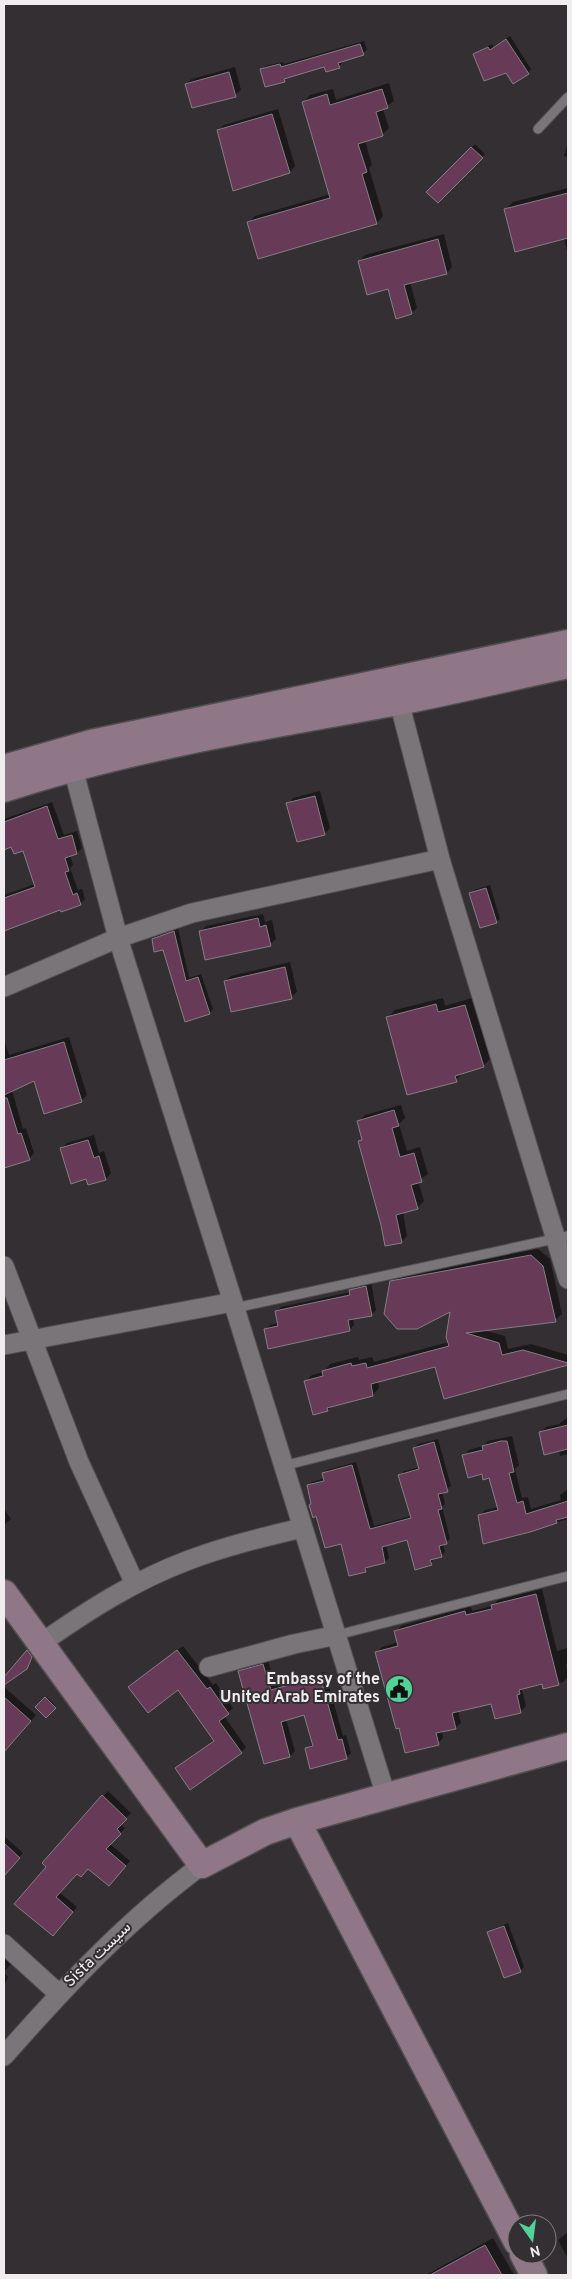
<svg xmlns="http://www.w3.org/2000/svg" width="572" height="2279" font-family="Overpass,Vazirmatn,sans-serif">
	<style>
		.shadow { fill: #0007 }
		.building { fill: #673a58; stroke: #857f83 }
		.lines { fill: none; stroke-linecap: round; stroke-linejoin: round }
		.lane-casing { stroke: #524f51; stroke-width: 11 }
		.street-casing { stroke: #524f51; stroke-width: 21 }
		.secondary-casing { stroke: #524f51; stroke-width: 29 }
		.lane { stroke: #7a7578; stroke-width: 9 }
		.street { stroke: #7a7578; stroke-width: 19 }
		.secondary { stroke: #8f7787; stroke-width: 26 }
		.labels { text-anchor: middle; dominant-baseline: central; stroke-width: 4; stroke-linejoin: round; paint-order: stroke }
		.poi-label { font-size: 16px; font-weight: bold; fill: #f0edee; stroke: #342f32; text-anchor: end }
		.street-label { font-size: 16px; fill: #f0edee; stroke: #342f32 }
	</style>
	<rect width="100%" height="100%" fill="#342f32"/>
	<path class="shadow" d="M510,36l21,33 -3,4 -22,-2 -32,-17 18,-10 1,3z
		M364,41l3,9 -4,3 -22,8 1,2 -3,4 -14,-2 -38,12 -3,4 -22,-11 3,-4 18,-4 1,2z
		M235,67l6,23 -6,5 -49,-11 6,-5z
		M389,83l5,18 -11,8 6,19 -7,7 -17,5 7,25 -3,3 14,48 -6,7h-129l7,-7 76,-22 -27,-92 6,-7 23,-6 3,11z
		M278,109l17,57 -5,6 -56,18 -16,-59 6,-6z
		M568,142v15l-4,-1z
		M475,144l10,10 -47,48 -10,-10z
		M568,188v67l-4,-17 -59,-28 8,-8z
		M444,234l8,33 -5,6 -37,9 7,26 -6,5 -22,-26 -30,-26 6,-6z
		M320,791l10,37 -6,6 -36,-30 5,-6z
		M52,802l12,33 13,-4 5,17 -5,5 -7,2 3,10 -3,3 8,22 4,-1 3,10 -5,5 -19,4 -57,21v-34l31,-11 -12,-35 -11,-4 -8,3v-29z
		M490,885l10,34 -4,3 -25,-29 3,-3z
		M263,914l2,8 7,-2 4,19 -6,5 -69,-13 5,-5z
		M178,928l11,50 12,-4 12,35 -3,4 -24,8 -22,-72 -11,-10 4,-4z
		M290,962l7,30 -6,5 -66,-16 6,-5z
		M443,998l2,8 27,-8 18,61 -7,7 -20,7 -7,7 -68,-63 7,-7z
		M69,1037l18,58 -6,6 -46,-22 -23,11 11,39 3,-1 8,25 -5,6 -25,8v-128l5,16z
		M401,1105l4,13 -6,6 8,27 13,-4 8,27 -10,7 6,20 -7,7 -14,4 4,24 -6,6 -18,-17 -24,-83 4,-4 -5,-16 7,-7z
		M94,1135l5,18 5,-2 7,22 -5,6 -19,-2 -26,-28 6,-6z
		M538,1249l12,10 12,55 -7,6 -72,10 22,6 3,13 23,-5 37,11v9l-123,33 -9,-31 -58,15 1,7 -6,7 -41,11 -4,4 -23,-28 7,-7 12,-3 6,-8 28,-7 1,3 13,-3 2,5 75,-20 3,-32 -60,-28 7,-7z
		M371,1282l5,28 -5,5 -18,3 1,7 -5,5h-84l5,-5 8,-2 -2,-11 5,-5 70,-15 5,-7z
		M568,1417v37l-8,2 -1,-6 -19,-17 6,-6 13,-3z
		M512,1436l7,29 -4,4 7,29 6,-1 3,12 30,-9 -1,-5 8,-6v30l-84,23 -5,-26 6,-6 14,-3 -9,-30 -26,-22 5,-5 14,-4 5,-5z
		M438,1439l13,47 -9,6 3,12 -3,3 8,32 -7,5 2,8 -4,4 -7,2 -3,6 -23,-25 -22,6 3,13 -4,4 -16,4 -4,5 -53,-68 -4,-17 4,-4 13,-4 -2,-4 4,-4 29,-8 18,64 37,-10 -11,-41 4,-4 16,-4 -6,-19 4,-4z
		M4,1509l7,10 -7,6z
		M542,1589l15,62 11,-3v17l-2,-1 2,13 -5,5 -19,5 -1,-4 -18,5 -3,2 4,16 -6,6 -28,-10 -34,9 3,12 -6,5 -13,3 1,7 -5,5 -38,-16 -23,-75 5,-5 16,-5 -2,-11 5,-5 70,-20 1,5 20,-5 6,-6z
		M183,1646l30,39 3,-2 17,25 -9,8 22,31 -5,5 -65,16 38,-28 -35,-52 -44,-6z
		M29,1650l4,5 -5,11 -24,18v-5z
		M268,1660l7,26 50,-14 18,64 3,-1 5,18 -5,5 -40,-9 8,-6 -9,-30 -19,6 9,32 -5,5 -25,6 -26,-91 5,-5z
		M4,1687l32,28 -32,36z
		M47,1697l9,9 -10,11 -10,-10z
		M108,1791l23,22 -11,11 5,4 -15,16 20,17 -17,19 -24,-13 -12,5 -18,20 18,15 -19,23 -10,-63 -5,-4z
		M4,1836l19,17 -14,15 -5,-4z
		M508,1923l16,44 -4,4 -31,-39 4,-3z
		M4,1947l11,12 -11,13z
		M4,1973l4,4 -4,9z
		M568,2232v25h-1l-9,-17z
		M493,2238l21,37h-88z"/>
	<path class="building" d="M506,39l23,35 -16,10 -7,-11 -22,8 -11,-27 15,-7 2,3z
		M360,44l4,11 -26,8 2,5 -14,4 -2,-5 -40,12 1,3 -20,5 -5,-18 20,-5 1,3z
		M229,72l7,25 -44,11 -7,-24z
		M382,89l6,19 -12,4 7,24 -25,8 9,28 -5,2 15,50 -119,35 -11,-37 83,-24 -28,-96 25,-8 3,11z
		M272,114l18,59 -57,18 -16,-61z
		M471,147l12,11 -45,45 -12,-11z
		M568,193v45l-53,14 -11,-43z
		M438,239l9,35 -43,11 8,29 -16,5 -8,-30 -21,6 -9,-34z
		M315,796l10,39 -28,7 -11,-39z
		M47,806l11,33 14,-4 5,19 -12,4 4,13 -4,1 8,23 4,-2 4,12 -20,7 -1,-2 -56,21v-33l31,-11 -12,-36 -9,3 -3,-7 -7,3v-28z
		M486,888l11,35 -17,5 -11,-35z
		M258,918l2,9 6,-2 5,21 -66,14 -6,-29z
		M174,931l12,50 12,-4 12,37 -25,8 -22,-72 -9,2 -2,-13z
		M285,967l7,32 -61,13 -7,-31z
		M436,1004l2,8 27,-7 19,62 -29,9 2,6 -50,13 -21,-78z
		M64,1042l18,60 -38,12 -10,-33 -30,14v-35z
		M4,1098h3l11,36 3,-1 9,27 -26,8z
		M394,1110l5,16 -7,2 8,29 14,-4 8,29 -11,3 7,24 -22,6 6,28 -17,3 -4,-21 -23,-84 4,-1 -5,-19z
		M88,1140l6,18 5,-2 7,24 -18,5 -2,-6 -15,5 -11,-36z
		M531,1255l12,11 13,56 -90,11 33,10 3,12 21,-5 45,13v2l-124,34 -9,-32 -64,17 2,12 -46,12 1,3 -15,4 -9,-34 19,-5 -1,-5 29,-8 1,3 14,-3 1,5 82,-22 -3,-9 4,-25 -33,17h-20l-13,-15 6,-33z
		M366,1286l6,30 -24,4 2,11 -82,18 -4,-20 14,-3 -3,-15 75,-16 -1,-5z
		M568,1425v24l-24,6 -5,-23z
		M501,1441h6l7,31 -5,1 8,30 6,-2 3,13 42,-13v16l-12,3 1,3 -27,9 -47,12 -5,-29 20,-5 -9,-32 -6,2 -1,-6 -14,4 -6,-23 21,-5 -1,-4z
		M434,1442l14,50 -10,2 4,15 -4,1 9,34 -8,2 3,11 -12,3 2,5 -17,5 -8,-30 -25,7 3,16 -20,5 1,4 -17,4 -8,-32 -16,4 -9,-32 -3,2 -4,-13 2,-1 -4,-19 17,-4 -2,-8 30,-8 18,64 41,-11 -13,-43 21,-6 -6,-21z
		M536,1594l23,91 -16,4 -1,-5 -23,6 1,4 -3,1 4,18 -26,6 -4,-15 -39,9 4,16 -20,4 3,12 -34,8 -6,-25 -3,1 -21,-77 23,-6 -4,-15 71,-20 1,4 26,-6 -1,-4z
		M27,1650l5,7 -5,12 -23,16v-8z
		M177,1650l30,39 3,-2 19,27 -10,7 23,32 -52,37 -15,-22 39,-27 -36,-51 -30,23 -20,-26z
		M263,1664l8,26 49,-14 18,64 4,-1 5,20 -37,10 -5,-21 8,-2 -9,-31 -23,7 9,35 -26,7 -26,-93z
		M4,1697l27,24 -27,31z
		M45,1697l11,11 -10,10 -11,-11z
		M102,1795l25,24 -10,10 4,5 -15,15 20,17 -17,20 -21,-17 -7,8 -4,-3 -21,23 17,15 -20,24 -39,-32 32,-37 -4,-4z
		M4,1843l16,15 -16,18z
		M504,1926l17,46 -17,6 -17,-46z
		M485,2245l17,30h-72z"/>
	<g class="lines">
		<defs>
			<path id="lane" d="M538,129l30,-32
				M235,1308l333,-72
				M283,1466l285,-72
				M337,1635l231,-59"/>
			<path id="street" d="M396,690l44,169 128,420
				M70,757l48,181 115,364 153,494
				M4,987l114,-49 74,-25 248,-54
				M4,1266l75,196 56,122
				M4,1345l229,-43
				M40,1644c47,-33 95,-64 149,-84 37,-14 75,-23 113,-32
				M209,1667l85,-23 43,-9
				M4,1944l55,50
				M4,2056c61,-69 123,-136 198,-191"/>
			<path id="secondary" d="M4,768l87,-25 477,-100
				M4,789c128,-42 262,-63 394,-87 57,-11 114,-25 170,-37
				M4,1593l198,272 63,-33 32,-11 271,-75
				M297,1821l220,421
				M523,2254l11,21"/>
		</defs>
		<use href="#lane" class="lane-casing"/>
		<use href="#street" class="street-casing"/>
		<use href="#secondary" class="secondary-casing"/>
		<use href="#lane" class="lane"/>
		<use href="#street" class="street"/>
		<use href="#secondary" class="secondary"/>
	</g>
	<defs>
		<symbol id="civic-disc" viewBox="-11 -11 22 22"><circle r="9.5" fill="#51d398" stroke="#342f32"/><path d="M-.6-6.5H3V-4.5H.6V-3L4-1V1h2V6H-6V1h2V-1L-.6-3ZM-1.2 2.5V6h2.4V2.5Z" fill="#111"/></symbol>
	</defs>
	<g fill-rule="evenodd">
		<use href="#civic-disc" x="383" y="1673" width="32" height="32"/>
	</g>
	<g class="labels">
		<g class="poi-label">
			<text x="380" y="1680">Embassy of the<tspan x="380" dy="18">United Arab Emirates</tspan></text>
		</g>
		<g class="street-label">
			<text transform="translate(98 1955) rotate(-44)">Sista سيست</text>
		</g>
	</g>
	<rect width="572" height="2279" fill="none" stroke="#f0edee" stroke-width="10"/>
	<g transform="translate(532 2239) rotate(166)"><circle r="24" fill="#342f32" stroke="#7f7b7d"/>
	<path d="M0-4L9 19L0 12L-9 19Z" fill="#51d398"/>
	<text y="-8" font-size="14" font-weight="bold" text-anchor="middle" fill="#f0edee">N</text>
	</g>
</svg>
